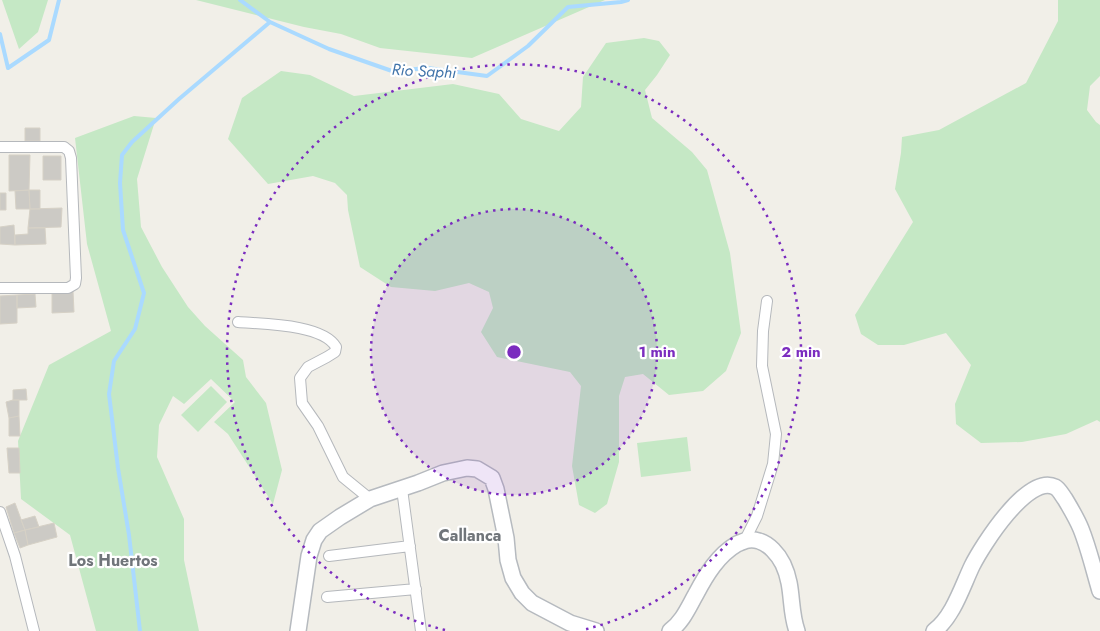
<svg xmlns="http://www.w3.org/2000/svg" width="1100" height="631" font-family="Jost,sans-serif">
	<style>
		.green { fill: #c5e8c5 }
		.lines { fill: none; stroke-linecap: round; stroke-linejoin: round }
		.stream { stroke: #aadaff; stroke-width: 4 }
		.building { fill: #cccac5; stroke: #d6d1c6 }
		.street-casing { stroke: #b5b8bc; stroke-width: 12 }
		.secondary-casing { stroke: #b6babf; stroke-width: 18 }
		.street { stroke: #fff; stroke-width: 10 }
		.secondary { stroke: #fff; stroke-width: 15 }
		.ring { fill: none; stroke: #7b2cbf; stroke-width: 2.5; stroke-dasharray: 2.5 5 }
		.labels { text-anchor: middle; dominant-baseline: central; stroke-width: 4.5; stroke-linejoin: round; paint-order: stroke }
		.water-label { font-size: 16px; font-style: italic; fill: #4174aa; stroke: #fff }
		.neighbourhood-label { font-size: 16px; font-weight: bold; fill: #70757a; stroke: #fff }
		.centre { fill: #7b2cbf; stroke: #fff; stroke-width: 2.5 }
		.ring-label { font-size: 15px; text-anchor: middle; font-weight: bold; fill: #7b2cbf; stroke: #fff; stroke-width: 4.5; stroke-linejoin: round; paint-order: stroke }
	</style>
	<rect width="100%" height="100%" fill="#f1efe8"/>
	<path class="green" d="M2,0h46l-10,32 -19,17z
		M196,0h409l-133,58 -92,-10 -39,-14 -37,-7z
		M1058,0h42v76l-10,10 -3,24 9,12 4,3v297l-3,-2 -31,14 -44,8 -41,1 -25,-19 -1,-20 16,-39 -25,-32 -42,12h-26l-17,-11 -6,-19 58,-93 -18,-33 6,-36 1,-16 37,-7 87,-47 32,-62z
		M644,38l15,3 11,14 -13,20 -12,15 7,28 40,34 15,18 23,83 11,80 -15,38 -23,20 -34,4 -26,-21 -18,3 -6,19v66l-12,42 -12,9 -16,-8 -7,-39 9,-80 -11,-14 -73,-15 -16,-25 12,-24 -4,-16 -20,-9 -34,8 -44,-4 -31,-20 -12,-57 -1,-15 -12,-12 -22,-7 -45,8 -40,-45 14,-41 39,-27 29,4 44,21 99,-12 46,10 22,25 38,12 22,-24 2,-30 23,-34z
		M134,116l22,2 -19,61 4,48 21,40 26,40 17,19 38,34 3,17 20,26 16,67 -9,34 -45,-70 -14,-12 21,-20 -24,-23 -27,25 -11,-8 -14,29 -2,32 27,62v41l15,71h-103l-26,-96 -49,-36 -3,-58 31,-76 62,-34 -24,-87 -12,-106z
		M211,386l16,16 -29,30 -17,-17z
		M687,437l4,34 -50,6 -4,-34z"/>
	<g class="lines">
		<path class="stream" d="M240,0l30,22 59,27 63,22 36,-3 59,8 41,-30 40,-39 53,-5 7,-2
			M0,34l8,34 41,-28 10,-40
			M140,631l-11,-96 -11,-67 -9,-74 5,-33 21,-32 9,-36 -21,-63 -3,-47 2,-28 10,-13 47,-43 91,-77"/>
	</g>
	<path class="building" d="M25,128h15v13h-15z
		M9,155h21l-1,35 -20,1z
		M43,156h18v24h-18z
		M29,190l1,19h-14l-1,-18z
		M29,190h11v19h-10z
		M0,193h6v17h-6z
		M62,208l-1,19 -33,1 2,-19z
		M14,225l1,20 -15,-1v-17z
		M28,228h17l1,16 -31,1v-10l13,-1z
		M73,291l1,21 -22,1v-20z
		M35,294l1,13 -19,1v-13z
		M17,295v28l-17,1v-28z
		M26,389l1,11h-14v-10z
		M13,400h6v16l-10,2 -3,-16z
		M19,416l1,20h-11v-18z
		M7,448h12l1,25h-11z
		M15,503l10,27 -11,3 -8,-26z
		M35,516l4,11 -14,3 -4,-10z
		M54,523l3,14 -29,8 -3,-15z
		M25,530l3,15 -8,3 -6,-15z"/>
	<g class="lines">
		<defs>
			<path id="street" d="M0,147h64l5,4 2,7 5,120 -1,6 -7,4h-68
				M238,322c25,2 85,2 98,25l-1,5 -8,5 -19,10 -8,11 2,25 16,23 25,51 27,22
				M402,489l19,142
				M0,512l15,44 19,75
				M745,540l12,-24 16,-52 3,-30 -14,-68 1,-35 4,-30
				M329,556l81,-10
				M327,597l89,-8"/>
			<path id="secondary" d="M298,631l11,-75 5,-16 6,-9 20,-14 30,-18 48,-16 25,-10 24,-5 10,1 15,9 4,11 10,49 2,22 5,18 9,15 10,10 38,20 26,8
				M670,631c13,-10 18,-23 26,-37 10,-19 22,-39 41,-50 7,-3 13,-6 22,-3 10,3 19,13 24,23 11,23 6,45 14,67
				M934,631c19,-14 28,-44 38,-65 10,-20 56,-93 83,-79 4,2 7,8 10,12 6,10 12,20 16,30 8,20 13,42 19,62"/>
		</defs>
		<use href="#street" class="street-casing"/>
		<use href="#secondary" class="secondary-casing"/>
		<use href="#street" class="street"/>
		<use href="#secondary" class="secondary"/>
	</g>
	<circle cx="514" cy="352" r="143" fill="#7b2cbf" fill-opacity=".12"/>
	<g class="ring">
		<circle cx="514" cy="352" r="143"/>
		<path d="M445 630A287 287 0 1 1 583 630"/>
	</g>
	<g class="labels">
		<g class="water-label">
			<text transform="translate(424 71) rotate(3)">Rio Saphi</text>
		</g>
		<g class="neighbourhood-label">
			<text x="470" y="535">Callanca</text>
			<text x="113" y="560">Los Huertos</text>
		</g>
	</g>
	<circle cx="514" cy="352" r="8" class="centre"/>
	<g class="ring-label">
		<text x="657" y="357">1 min</text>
		<text x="801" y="357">2 min</text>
	</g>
</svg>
